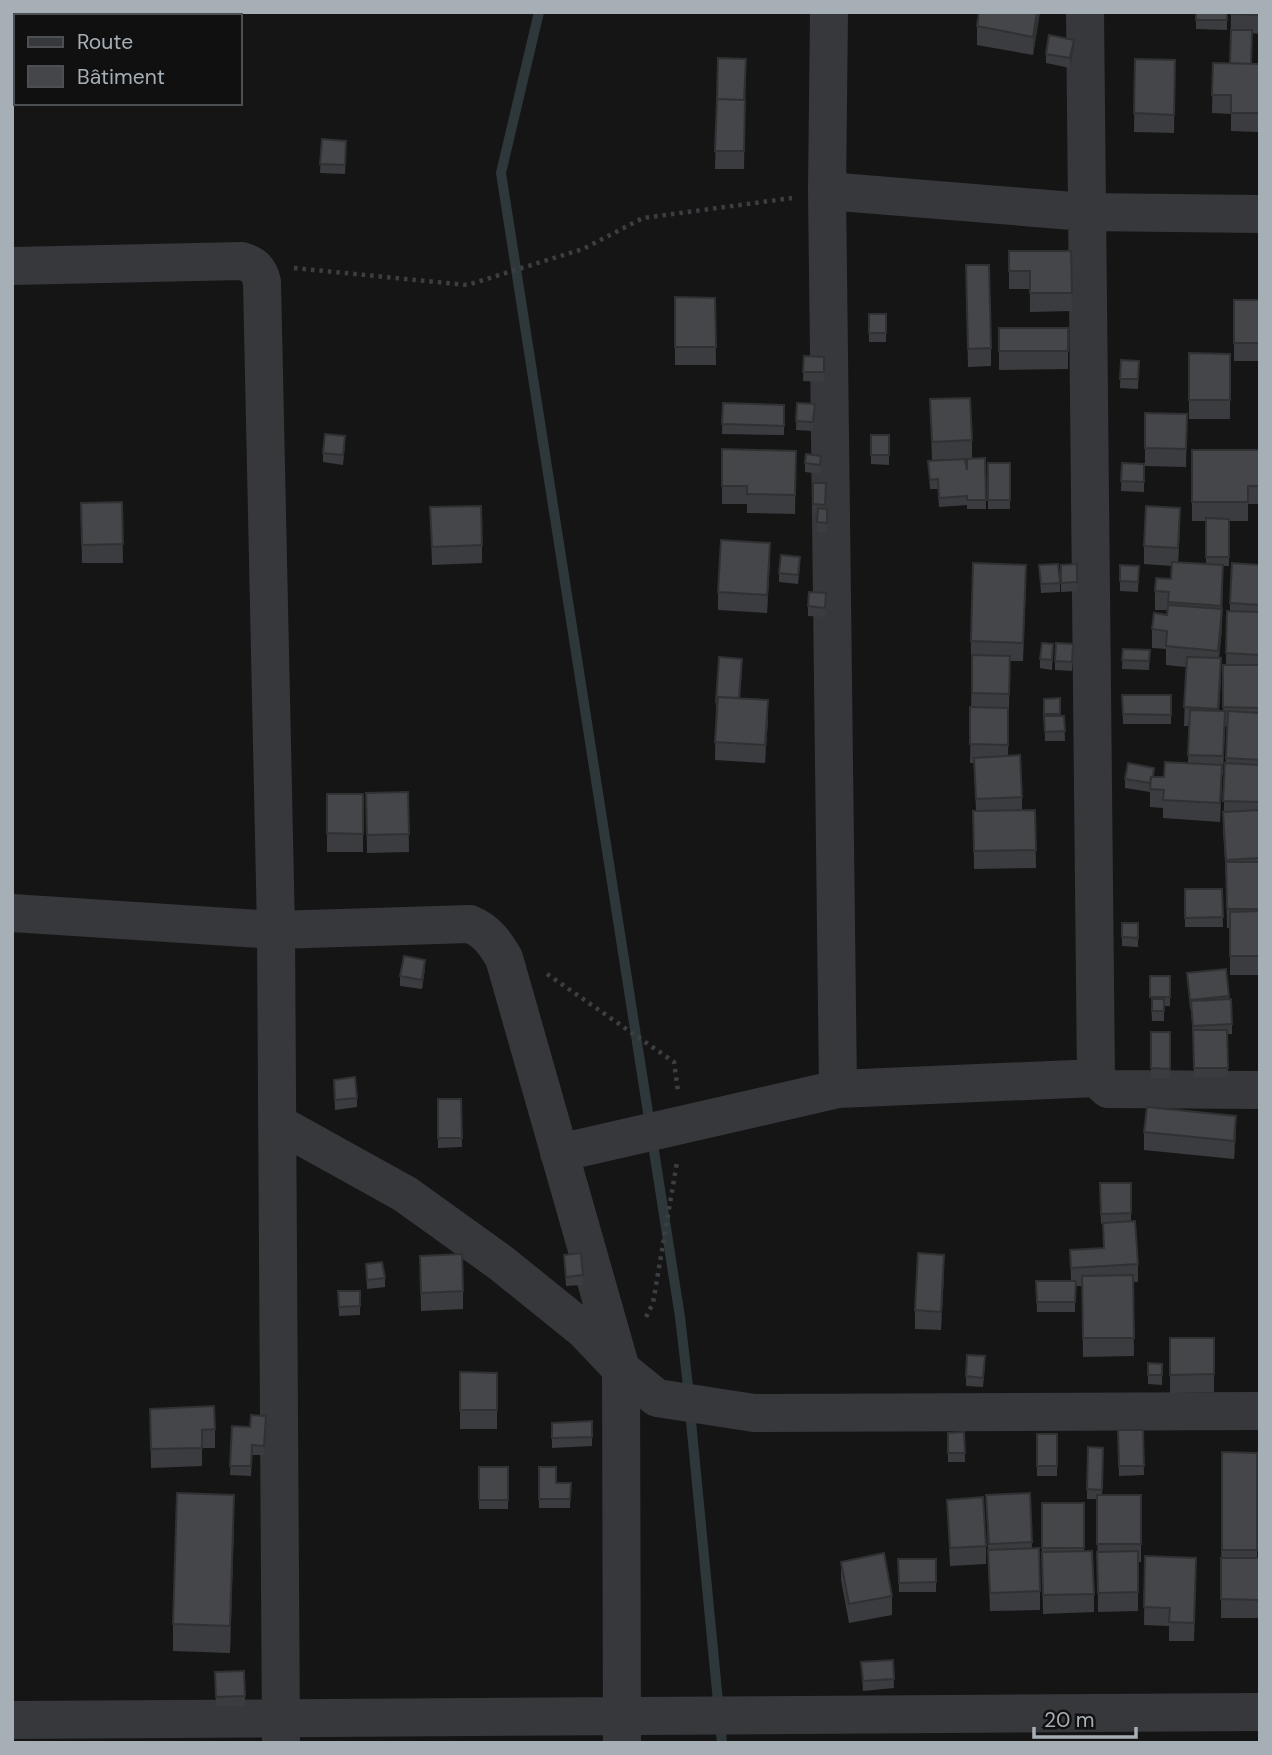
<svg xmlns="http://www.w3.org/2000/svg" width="1272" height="1755" font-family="'DM Sans',sans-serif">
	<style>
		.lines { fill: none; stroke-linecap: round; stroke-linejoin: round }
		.stream { stroke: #2e383b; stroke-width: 10 }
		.path { stroke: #3c3f42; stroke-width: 4.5; stroke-dasharray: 3.5 5; stroke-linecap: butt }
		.minor { stroke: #36383b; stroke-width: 38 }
		.wall { fill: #3a3c3f }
		.shaded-wall { fill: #303133 }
		.building { fill: #444649; stroke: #303133; stroke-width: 2 }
	</style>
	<rect width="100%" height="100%" fill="#151516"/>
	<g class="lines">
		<path class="stream" d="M539,12l-38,161 179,1144 9,78
			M690,1411l32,332"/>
		<path class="path" d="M294,268l173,17 116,-36 60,-31 149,-20
			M547,974l127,88 4,29
			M646,1317l7,-14 24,-141"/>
		<path class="minor" d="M829,12l-2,179 11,898 258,-11
			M1085,12l11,1066 12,11 152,1
			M827,191l258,21 175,2
			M12,266l230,-5c12,4 17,8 20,21l14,648 5,813
			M12,913l264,17 194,-6c17,7 25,19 34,34l117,411 1,374
			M277,1123l128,71 96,69 83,67 37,39 36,29 97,15 506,-2
			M559,1153l279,-64
			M12,1720l1248,-8"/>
	</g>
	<path class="wall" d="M1040,12l-7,43 -56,-10v-19z
		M1227,12v18l-31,-1v-9z
		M1231,12h29v22l-8,-1 -1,31h9v68l-29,-1v-17l-19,-1 1,-50h17z
		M1074,49l-4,19 -24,-5v-9z
		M746,59l-2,110h-29l2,-70z
		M1135,59l40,1 -1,73 -40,-1z
		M322,139l24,11 -1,24 -25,-1z
		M1009,251h62l1,60 -42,1v-23h-21z
		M966,284l25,64v18l-23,1z
		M675,297l40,1 1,67h-41z
		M1234,300h26v61h-26z
		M869,314h17v28h-17z
		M999,328h69v41l-69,1z
		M1189,353l41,1v65h-41z
		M804,356l20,1v25l-21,-1z
		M1121,360l18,1 -1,28 -18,-1z
		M930,399l42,41v19l13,-1 1,51h-19v-4l-28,2 -1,-18h-8l-2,-28 39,8v-10l-35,1z
		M723,403l61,2v30l-62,-1z
		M797,403l18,10 -2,18 -17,-1z
		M1145,413l42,1 -1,53 -41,-1z
		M889,435v30l-18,-1v-9z
		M345,445l-2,20 -20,-3v-9z
		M722,449l74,2 -1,63 -48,-1v-9h-25z
		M1192,450h68v54h-12v17h-19v45h-6l-1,62 -3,30 2,19 -2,34h4v-46h3l1,-54h3v-8l30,-38v410h-30v-47h-3l-1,-50 -3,-48 4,-104h-2l-2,49h-1l-2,47 -57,-4v-10l-13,-1v-15l-25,-4v-9l29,-2h10l24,-14 1,-37h-5l2,-59 -20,-2v-16l-14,-1v-19l15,-14 1,-5h-13v-19l16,-12 1,-13 -28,-2v-18l36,-20 -2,36 28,2v-43h-14z
		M805,463l16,2 -1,9 -15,-2z
		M988,463h22v46h-22z
		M1122,463l22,1v28l-23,-1z
		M813,483h13l-1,26h2v24l-10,-1v-18l-4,-1z
		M122,502l1,61h-41l-1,-60z
		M430,507l52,38v18l-50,2z
		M770,561l-3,52 -49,-3v-18z
		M1077,564v27l-16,1v-27z
		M1039,565l21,18v9l-19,1z
		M1120,565l19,1 -1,26 -18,-1z
		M800,566l-2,18 -19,-2v-9z
		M1026,584l-3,77h-13l-2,95 14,41v13h13l1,58 -62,1 -1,-58h3l-2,-48h-4l2,-103h-1v-19z
		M826,603l-1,14 -17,-1v-10z
		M1123,649l27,1 -1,20 -27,-1z
		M1053,653l-1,17 -12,-2v-9z
		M1073,653l-1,18 -17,-1v-9z
		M742,668l-2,31 28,20 -3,44 -50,-3 1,-58z
		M1122,695h49v29h-48z
		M1060,698v18h4l1,25h-20l-1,-42z
		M408,792l1,60 -42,1 -1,-60z
		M327,794h36v58h-36z
		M1185,889h37l1,38h-38z
		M1122,923h16v24l-16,-1z
		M425,969l-3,20 -22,-3v-10z
		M1226,969l6,55v10h-5l1,43h-34l-1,-41 -2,-27h-1l-3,-36z
		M1150,976h20v30h-6v15h-12z
		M1151,1032h19v46h-19z
		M334,1080l23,18v9l-22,3z
		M438,1099h23l1,48 -24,1z
		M1144,1132l92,2 -2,25 -90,-9z
		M1100,1183h31v38l7,43v18h-5l1,74 -51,1 -1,-71h-7v26h-38l-1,-31h35l-1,-31 33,-2v-25l-2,1z
		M564,1255l19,20v10l-17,1z
		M420,1256l43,35v18l-42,2z
		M366,1264l19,14v9l-18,2z
		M944,1273l-3,57 -26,-1v-19z
		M338,1291h22v24l-21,1z
		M1170,1338h44v54l-44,1z
		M1148,1363l14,1v21l-14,-1z
		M985,1365l-2,22 -17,-1v-10z
		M460,1372l37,1v56h-37z
		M150,1409l65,20v19h-13v18l-51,2z
		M266,1416l-2,39h-12l-1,21 -21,-1 2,-49 18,1z
		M592,1421v25l-40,2v-25z
		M1118,1430h25l1,45 -25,1z
		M964,1432l1,30h-17v-29z
		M1037,1434h20v42h-20z
		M1103,1448l-1,47h39v67h-3v49l-40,1 -1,-113h-10v-10z
		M1222,1452l35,1v105h3v60h-39z
		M479,1467h29v42h-29z
		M539,1467l17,16h15l-1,25h-31z
		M1030,1493l2,56 8,42v19l-50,1 -4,-116z
		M947,1500l39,46v18l-36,2z
		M1042,1503h42v48l10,43v18l-51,2 -1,-44z
		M234,1522l-4,131 -57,-2v-27z
		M1145,1556l51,20 -2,65h-25v-15l-25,-1z
		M898,1559h38v33h-37z
		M841,1562l51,34v19l-43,8 -8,-43z
		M893,1660l1,28 -31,3 -2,-29z
		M215,1672l30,24v10h-29z"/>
	<path class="shaded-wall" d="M1037,12h3l-7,43v-18z
		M1074,40v9l-4,19v-10z
		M1180,508v18l-2,40v-18z
		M770,543v18l-3,52v-18z
		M1223,565l-2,54 1,-10v19l-4,41z
		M1221,658v19l-3,50v-18z
		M768,700v19l-3,44v-18z
		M1222,765v19l-2,38v-19z
		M425,960v9l-3,20v-9z
		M1236,1116v18l-2,25v-18z
		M944,1255v18l-3,57v-18z
		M234,1495v27l-4,131v-27z"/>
	<path class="building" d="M979,12h58l-4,25 -56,-11z
		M1196,12h31v8h-31z
		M1231,12h29v3l-29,-1z
		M1231,30h21l-1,34 -21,-1z
		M1049,35l25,5 -4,18 -24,-4z
		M718,58l28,1 -2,41 -27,-1z
		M1135,59l40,1 -1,55 -40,-2z
		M1213,63l47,1v49h-29v-18h-19z
		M717,99l28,1 -1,51h-29z
		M322,139l24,2 -1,24 -25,-1z
		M1009,251h62l1,42h-42v-22h-21z
		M966,265h23l2,83 -23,1z
		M675,297l40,1 1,49h-41z
		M1234,300h26v43h-26z
		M869,314h17v19h-17z
		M999,328h69v23h-69z
		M1189,353l41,1v46h-41z
		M804,356l20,1v15h-21z
		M1121,360l18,1 -1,18h-18z
		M970,398l2,42 -40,2 -2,-43z
		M723,403l61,2v21l-62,-2z
		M797,403l18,1 -2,18 -17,-1z
		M1145,413l42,1 -1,35 -41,-1z
		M325,434l20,2 -2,19 -20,-2z
		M871,435h18v20h-18z
		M722,449l74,2 -1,44 -48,-1v-8h-25z
		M1192,450h68v36h-12v16h-56z
		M806,454l15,2 -1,9 -15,-2z
		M985,458l1,42h-19v-4l-28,2 -1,-19 -8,1 -2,-19 37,-2 2,11v-11z
		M988,463h22v37h-22z
		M1122,463l22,1v18l-23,-1z
		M813,483h13l-1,22 -12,-1z
		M122,502l1,42 -41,1 -1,-42z
		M481,506l1,39 -50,2 -2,-40z
		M1146,506l34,2 -2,40 -34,-2z
		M818,508l9,1v14l-10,-1z
		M1206,518l23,1v38h-23z
		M721,540l49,3 -3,52 -49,-3z
		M781,555l19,2 -2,18 -19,-2z
		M1172,562l51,3 -2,41 -53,-4 1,-10 -14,-1 1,-13 15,1z
		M973,563l53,2 -3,78 -52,-2z
		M1232,563l28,2v40l-30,-2z
		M1058,564l2,19 -19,1 -2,-19z
		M1077,564v18l-16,1v-18z
		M1120,565l19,1 -1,16 -18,-1z
		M809,592l17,1 -1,15 -17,-2z
		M1168,605l54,4 -4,42 -52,-5 1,-15 -15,-2 2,-16 13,2z
		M1227,611l33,1v43l-34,-2z
		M1042,643l11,1 -1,16 -12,-1z
		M1056,643l17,1 -1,18 -17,-1z
		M1123,649l27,1 -1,11 -27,-1z
		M972,655l38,1 -1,38 -37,-1z
		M719,657l23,2 -3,39 -21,-1 -1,5h-1z
		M1187,657l34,1 -3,51 -34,-2z
		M1223,665h37v43l-37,-1z
		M1122,695h49v20l-48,-1z
		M718,697l50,3 -3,45 -50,-3z
		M1060,698v16h-16v-15z
		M970,707l38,1v37l-38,-1z
		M1190,710l35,1 -2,45 -35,-1z
		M1228,711l32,2v47l-34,-2z
		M1044,716h20l1,15 -20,1z
		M1020,755l2,42 -46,2 -2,-41z
		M1165,762l57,3 -2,38 -57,-3 1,-10 -14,-1 1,-12h13z
		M1128,763l26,5 -1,9h-2l-1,6 -25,-4z
		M1225,763l35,2v37l-37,-1z
		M408,792l1,42 -42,1 -1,-42z
		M327,794h36v40l-36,-1z
		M1035,810l1,40 -62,1 -1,-40z
		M1260,810v48l-34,2 -3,-48z
		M1226,862h34v47h-33z
		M1185,889h37l1,28 -38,1z
		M1260,911v45h-30v-44z
		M1122,923h16v15l-16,-1z
		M404,956l21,4 -3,20 -22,-4z
		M1226,969l3,27 -39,4 -3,-27z
		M1150,976h20v21h-20z
		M1152,999h12v12h-12z
		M1231,999l1,25 -39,2 -2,-25z
		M1193,1030h34l1,38h-34z
		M1151,1032h19v37l-19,-1z
		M355,1077l2,21 -22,2 -1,-20z
		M438,1099h23l1,39h-24z
		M1147,1107l89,9 -2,25 -90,-9z
		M1100,1183h31v30l-30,1z
		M1135,1221l3,43 -67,4 -1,-18 34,-2 -1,-25z
		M581,1253l2,22 -17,2 -2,-22z
		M918,1253l26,2 -3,57 -26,-2z
		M462,1254l1,37 -42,2 -1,-37z
		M382,1262l3,16 -18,2 -1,-16z
		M1133,1275l1,63h-51l-1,-62z
		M1036,1281h40l-1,21h-38z
		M338,1291h22v15l-21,1z
		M1170,1338h44v36l-44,1z
		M967,1355l18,1 -2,22 -17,-2z
		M1148,1363l14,1v11h-14z
		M460,1372l37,1v37h-37z
		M214,1406l1,23 -13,1v18l-51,1 -1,-40z
		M251,1415l15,1 -2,30 -12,-1 -1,21h-21l2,-40 18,1z
		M592,1421v16l-40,1v-15z
		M1118,1430h25l1,36h-25z
		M964,1432l1,21h-17v-20z
		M1037,1434h20v32h-20z
		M1088,1447l15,1 -1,42 -15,-1z
		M1222,1452l35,1v97h-35z
		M479,1467h29v33h-29z
		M539,1467h17v16h15l-1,16h-31z
		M177,1493l57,2 -4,131 -57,-2z
		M1030,1493l2,49 -43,2 -3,-49z
		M1097,1495h44v49h-44z
		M983,1497l3,49 -36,2 -3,-48z
		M1042,1503h42v45h-42z
		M1039,1548l1,43 -50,2 -2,-43z
		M1092,1551l2,43 -51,1 -1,-43z
		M1138,1551v41l-40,1 -1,-41z
		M884,1553l8,43 -43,8 -8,-42z
		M1145,1556l51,2 -2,65 -25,-1 1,-14 -26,-1z
		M1221,1558h39v42l-39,-1z
		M898,1559h38v23l-37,1z
		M893,1660l1,19 -31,2 -2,-19z
		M244,1671l1,25 -29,1 -1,-25z"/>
	<rect width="1272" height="1755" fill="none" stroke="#a7afb6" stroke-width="28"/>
	<rect x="14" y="14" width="228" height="91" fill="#101011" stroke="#4c5053" stroke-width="2"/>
	<rect x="28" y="37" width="35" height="10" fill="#36383b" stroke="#4c5053" stroke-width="2"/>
	<text x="77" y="49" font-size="21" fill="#a7afb6">Route</text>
	<rect x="28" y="66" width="35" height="21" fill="#444649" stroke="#4c5053" stroke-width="2"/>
	<text x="77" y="84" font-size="21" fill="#a7afb6">Bâtiment</text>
	<path d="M1034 1727v10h102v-10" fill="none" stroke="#a7afb6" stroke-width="3.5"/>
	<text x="1044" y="1727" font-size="21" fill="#a7afb6" stroke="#101011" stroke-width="5" paint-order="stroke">20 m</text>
</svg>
